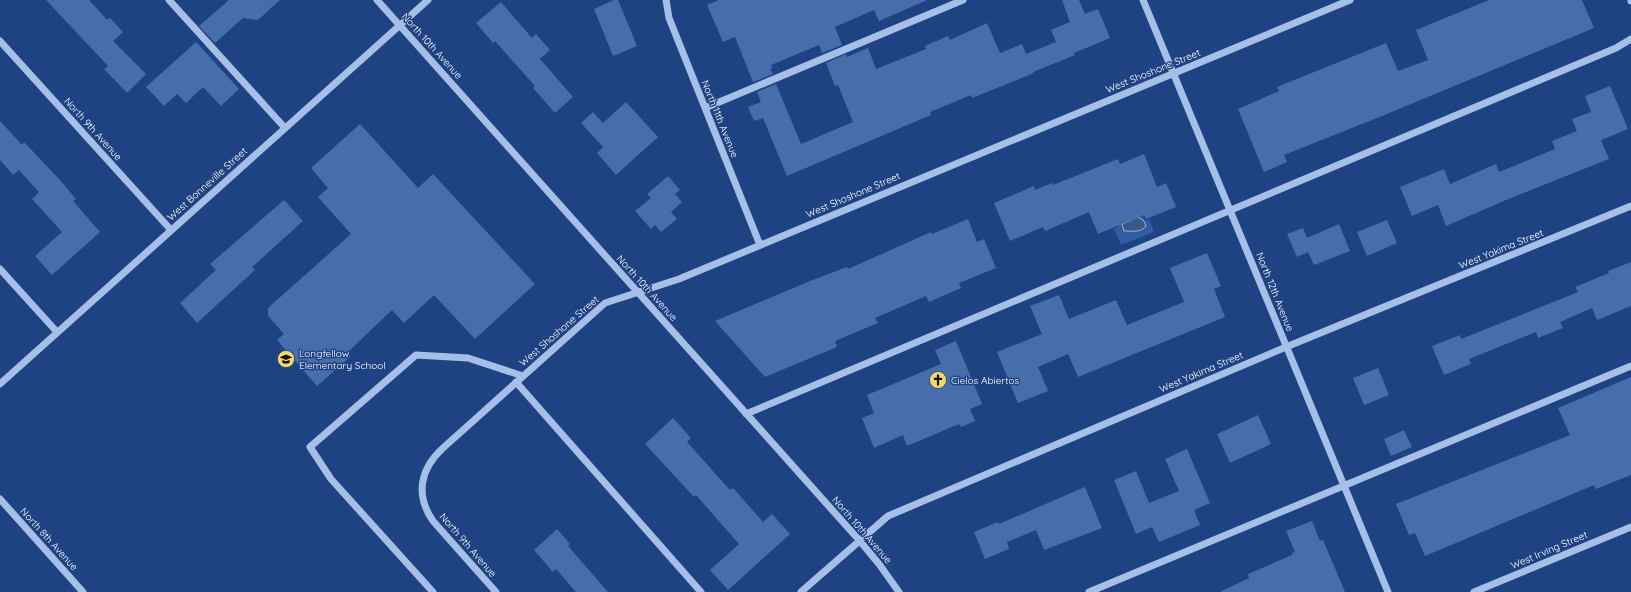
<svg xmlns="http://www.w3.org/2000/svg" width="1631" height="592" font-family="Quicksand,sans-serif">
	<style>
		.green { fill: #335ca0 }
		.water { fill: #3e5886; stroke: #99b9ea }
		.building { fill: #486dab }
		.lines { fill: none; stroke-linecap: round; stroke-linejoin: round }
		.minor { stroke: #a6bfe8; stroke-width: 7 }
		.labels { text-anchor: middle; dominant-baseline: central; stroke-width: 3; stroke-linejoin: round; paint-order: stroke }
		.street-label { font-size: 10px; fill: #fff; stroke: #1f4382 }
		.poi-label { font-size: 10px; fill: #fff; stroke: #1f4382; text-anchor: start }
	</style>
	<rect width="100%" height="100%" fill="#1f4382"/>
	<path class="green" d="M1136,198l9,23 4,-2 5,13 -33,13 -7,-16 5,-3 -8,-18z"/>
	<path class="water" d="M1138,217l6,4 2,5c-5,7 -15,5 -22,5l-2,-7z"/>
	<path class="building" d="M46,0h43l18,20 3,-2 13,14 -10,9 33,33 -19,19 -23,-24 4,-3z
		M229,0h51l-22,20 -15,-2 -28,25 -16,-17z
		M614,0h4l19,46 -24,10 -19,-47z
		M719,0h208l-48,21 -5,-11 -39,17 7,18 -20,8 -3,-8 -48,20 2,3 -3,1 3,5 -20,8 -18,-45 -12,5 -16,-37z
		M1062,0h17l6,14 13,-5 12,29 -36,15 1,2 -42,17 1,1 -62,25 -1,-3 -41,17 1,3 -144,61 -24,-58 -9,3 -6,-14 13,-5 -4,-10 19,-8 25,60 52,-22 -15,-37 -3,1 -9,-23 20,-9 1,3 21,-9 8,21 50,-20 -1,-3 23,-10 2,4 37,-17 13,30 22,-9 4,10 30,-12 -5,-12 19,-8z
		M1489,0h93l12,28 -212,88 -98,39 3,7 -23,10 -26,-63 41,-18 -2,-4 109,-44 12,28 30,-11 -12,-30z
		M501,2l31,36 4,-4 14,16 -10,9 33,38 -18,16 -22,-25 2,-2 -40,-45 -2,2 -17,-20z
		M196,42l43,47 -18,17 -18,-19 -17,16 -9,-9 -13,12 -18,-19z
		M1610,86l18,43 -27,11 8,19 -103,41 -60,26 -8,-21 -26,11 -12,-29 44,-18 6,15 46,-20 3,8 56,-23 -3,-8 25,-10 -5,-12 19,-7 -6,-16z
		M626,102l32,35 -42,38 -19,-22 6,-6 -22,-24 12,-11 10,11z
		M0,121l22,24 2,-3 35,37 17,20 -3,2 27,31 -48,43 -17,-19 27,-24 -30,-33 7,-7 -20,-22 -6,5 -13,-15z
		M360,124l58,64 15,-14 102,110 -60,55 -41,-44 -30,28 -12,-13 -42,40v7l-33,29 -40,-46 7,-6 -16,-18v-8l83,-74 -33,-37 10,-9 -17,-20z
		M1144,154l13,33 9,-4 10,24 -30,12 -2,-4 -46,19 -9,-22 -44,19 -2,-4 -33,14 -16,-38 40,-17 1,4 17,-7 1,2 65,-26 2,5z
		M668,176l12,14 -5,4 7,8 -11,10 6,7 -16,13 -6,-7 -4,4 -16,-18 16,-13 -4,-4z
		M284,200l19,21 -51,46 3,3 -58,53 -17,-20 36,-33 -6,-6z
		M968,219l9,23 7,-3 12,29 -37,15 2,5 -32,14 -3,-6 -51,22 3,5 -43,18 2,6 -72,30 -50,-56 95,-40 37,-14 1,2 83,-37 1,2z
		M1387,220l10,23 -30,13 -10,-24z
		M1339,224l11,27 -36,14 -6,-13 -11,5 -10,-23 16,-6 4,10z
		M1207,253l14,33 -7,3 11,28 -147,60 -10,-23 -30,13 10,24 -30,12 -21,-51 45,-18 -12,-28 29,-11 10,24 47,-19 11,25 57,-23 -14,-34z
		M1631,262v44l-34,14 -5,-12 -32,14 3,6 -25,10 -2,-6 -67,27 2,5 -27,11 -12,-29 28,-11 1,4 117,-47 -3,-5 34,-14 -1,-2z
		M956,341l26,63 -12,5 5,12 -14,6 -2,-3 -52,22 -4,-11 -29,13 -12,-30 12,-5 -7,-18 74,-31 -6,-14z
		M1378,368l11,27 -25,10 -11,-27z
		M1631,377v98l-35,14 -2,-4 -169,71 -10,-23 -6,2 -13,-31 174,-69 -12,-27z
		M1258,415l13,29 -41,19 -13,-29z
		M673,418l18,20 -4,4 43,48 3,-2 30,34 9,-8 18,20 -62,56 -18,-20 29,-26 -43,-49 -2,2 -49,-53z
		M1404,430l8,17 -21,9 -7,-17z
		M1187,449l23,54 -16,7 6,15 -41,17 -7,-15 -16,7 -22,-54 22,-9 13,32 30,-12 -14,-32z
		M1085,487l17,41 -58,22 -8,-20 -29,12 2,7 -24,10 -11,-27 24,-10 1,2z
		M1312,521l8,20 3,-1 22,52h-125l29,-14 -1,-4 44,-19v-2l3,-1 -9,-21z
		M557,529l13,15 -2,2 40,46h-32l-20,-23 -3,3 -19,-22z"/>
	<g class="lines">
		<path class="minor" d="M169,0l116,128
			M377,0l482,540 20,24 20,28
			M666,0l3,18 91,227
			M1143,0l245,592
			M1631,0v1
			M0,41l171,189
			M705,108l258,-108
			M0,269l57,63
			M516,382l185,210
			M0,384l428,-384
			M746,414l870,-366 15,-9
			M0,499l83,93
			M433,592l-102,-113 -21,-32 106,-92 52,3 55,18
			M496,592l-63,-71c-18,-26 -13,-52 10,-73l162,-145 74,-24 671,-279
			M801,592l87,-76 398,-169 345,-141
			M1089,592l542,-226
			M1474,592l157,-65"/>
	</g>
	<defs>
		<symbol id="school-disc" viewBox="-11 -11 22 22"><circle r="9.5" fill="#f6d766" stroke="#1f4382"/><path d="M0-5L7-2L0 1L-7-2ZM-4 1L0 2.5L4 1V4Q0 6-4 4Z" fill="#111"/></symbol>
		<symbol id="church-disc" viewBox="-11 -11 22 22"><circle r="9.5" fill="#f6d766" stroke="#1f4382"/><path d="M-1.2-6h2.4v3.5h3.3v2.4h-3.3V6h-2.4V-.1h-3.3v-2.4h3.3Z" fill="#111"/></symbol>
	</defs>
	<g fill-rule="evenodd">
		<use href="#school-disc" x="276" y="349" width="20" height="20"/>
		<use href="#church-disc" x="928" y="370" width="20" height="20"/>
	</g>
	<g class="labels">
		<g class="street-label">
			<text transform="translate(432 46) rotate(48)">North 10th Avenue</text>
			<text transform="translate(1153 71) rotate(-22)">West Shoshone Street</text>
			<text transform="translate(720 119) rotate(68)">North 11th Avenue</text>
			<text transform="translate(93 129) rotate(48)">North 9th Avenue</text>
			<text transform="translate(207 184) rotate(-42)">West Bonneville Street</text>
			<text transform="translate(853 195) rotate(-23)">West Shoshone Street</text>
			<text transform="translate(1501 249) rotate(-22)">West Yakima Street</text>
			<text transform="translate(647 288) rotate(48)">North 10th Avenue</text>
			<text transform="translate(1275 292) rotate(68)">North 12th Avenue</text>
			<text transform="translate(559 331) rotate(-41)">West Shoshone Street</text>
			<text transform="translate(1201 372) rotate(-23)">West Yakima Street</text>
			<text transform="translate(862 530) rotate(49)">North 10th Avenue</text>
			<text transform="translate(49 539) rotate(48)">North 8th Avenue</text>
			<text transform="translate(468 545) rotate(49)">North 9th Avenue</text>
			<text transform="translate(1549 550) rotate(-23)">West Irving Street</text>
		</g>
		<g class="poi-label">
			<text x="299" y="353">Longfellow<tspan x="299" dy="12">Elementary School</tspan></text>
			<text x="951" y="380">Cielos Abiertos</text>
		</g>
	</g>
</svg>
